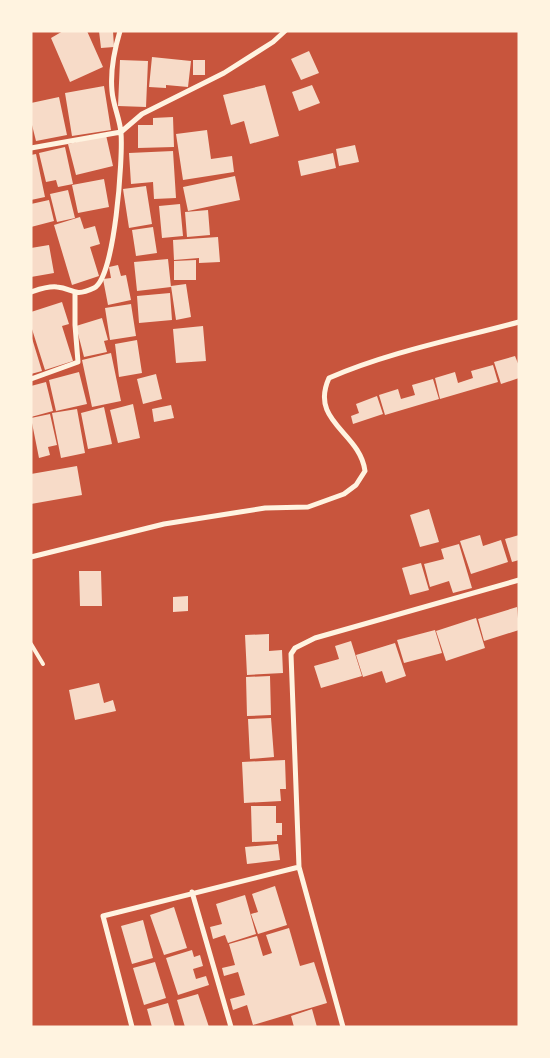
<svg xmlns="http://www.w3.org/2000/svg" width="550" height="1058" font-family="'Space Grotesk',sans-serif">
	<style>
		.building { fill: #f7dbc8 }
		.lines { fill: none; stroke-linecap: round; stroke-linejoin: round }
		.service { stroke: #fff3e0; stroke-width: 4 }
		.minor { stroke: #fff3e0; stroke-width: 5 }
	</style>
	<rect width="100%" height="100%" fill="#c8553d"/>
	<path class="building" d="M63,31h24l16,36 -33,15 -19,-44z
		M99,31h14l1,16 -13,1z
		M309,51l10,22 -18,7 -10,-21z
		M152,57l39,4 -3,26 -22,-2v3l-17,-1z
		M120,60l28,1 -2,46 -28,-1z
		M193,60h12v15h-12z
		M265,85l14,51 -29,8 -6,-23 -13,4 -8,-30z
		M312,85l8,18 -21,8 -7,-19z
		M104,86l7,44 -39,6 -7,-43z
		M59,97l8,38 -31,6 -5,-20v-18z
		M173,117l1,30 -36,1v-23h15v-7z
		M207,130l4,29 21,-3 2,16 -51,8 -7,-46z
		M106,135l7,31 -37,9 -8,-31z
		M355,145l4,17 -20,4 -3,-17z
		M65,147l8,37 -15,3 -2,-7 -10,2 -7,-29z
		M173,151l3,47 -22,1 -1,-17 -22,2 -2,-31z
		M333,153l3,15 -35,8 -3,-15z
		M36,154l9,43 -14,3v-45z
		M235,176l5,24 -52,11 -5,-24z
		M104,179l5,28 -31,6 -6,-28z
		M146,186l6,38 -23,4 -6,-39z
		M68,190l7,28 -18,4 -7,-28z
		M49,200l5,21 -23,6v-23z
		M180,204l3,32 -21,2 -3,-32z
		M208,210l2,25 -23,2 -2,-25z
		M80,217l4,12 11,-3 5,18 -10,3 9,29 -27,9 -18,-60z
		M153,227l4,26 -21,3 -4,-26z
		M218,237l2,25 -21,1v-5l-25,2 -1,-20z
		M49,245l5,28 -23,4v-29z
		M168,259l3,28 -34,4 -3,-29z
		M196,260v20h-22v-19z
		M118,265l3,11 5,-1 5,25 -23,5 -5,-26 8,-1 -2,-11z
		M186,284l5,33 -15,3 -5,-34z
		M170,293l2,27 -33,3 -2,-27z
		M62,302l7,22 -7,2 11,35 -28,9 -14,-44v-14z
		M131,304l5,32 -26,4 -5,-32z
		M102,318l6,22 -4,1 3,11 -23,5 -8,-31z
		M203,326l3,35 -30,2 -3,-34z
		M31,335l11,36 -11,3z
		M137,340l5,33 -23,4 -4,-33z
		M111,353l10,48 -29,6 -10,-47z
		M515,356l4,10v12l-18,6 -7,-22z
		M493,365l5,17 -58,17 -5,-21 20,-6 3,11 15,-5 -2,-7z
		M79,372l8,32 -31,7 -7,-31z
		M156,374l6,25 -19,5 -6,-25z
		M433,379l6,20 -54,16 -6,-20 19,-6 3,10 14,-4 -3,-10z
		M46,382l7,29 -22,6v-31z
		M377,396l6,18 -30,10 -2,-8 8,-3 -3,-9z
		M133,404l7,34 -22,5 -8,-33z
		M171,405l3,13 -20,4 -2,-13z
		M104,407l8,37 -24,5 -7,-36z
		M77,409l8,44 -24,5 -9,-45z
		M50,414l7,31 -9,2 2,8 -11,3 -8,-40z
		M77,466l5,29 -51,9v-30z
		M429,509l10,33 -19,5 -10,-32z
		M480,535l3,11 18,-6 7,22 -37,12 -11,-33z
		M519,535v25l-7,2 -7,-23z
		M459,544l13,44 -19,5 -4,-12 -19,6 -6,-23 20,-5 -3,-10z
		M421,563l8,27 -19,5 -8,-27z
		M79,571h22l1,35h-22z
		M188,596v15l-15,1v-15z
		M517,607l2,23 -35,11 -6,-22z
		M476,618l9,30 -39,13 -10,-30z
		M435,630l7,23 -38,10 -7,-23z
		M269,634v17l13,-1 1,23 -36,2 -2,-40z
		M351,641l11,35 -41,12 -7,-22 25,-7 -4,-13z
		M395,643l11,33 -20,7 -4,-12 -19,6 -7,-22z
		M270,676l1,39 -24,1 -1,-39z
		M99,683l5,20 9,-3 3,11 -41,9 -6,-30z
		M271,718l3,39 -24,2 -2,-40z
		M285,760l1,29h-6l1,12 -37,2 -2,-41z
		M251,806h25v17h6v12h-5v6l-25,1z
		M278,844l2,16 -33,4 -2,-17z
		M275,886l12,39 -29,9 -7,-20 7,-2 -6,-18z
		M245,895l11,39 -28,9 -3,-8 -12,4 -3,-12 12,-3 -6,-20z
		M174,907l13,41 -23,7 -14,-40z
		M143,920l10,38 -21,6 -11,-38z
		M289,928l11,38 14,-4 13,41 -74,22 -6,-20 -14,5 -3,-11 15,-4 -7,-23 -14,4 -2,-8 13,-3 -6,-21 28,-8 6,20 9,-3 -6,-18z
		M192,950l2,7 6,-2 3,11 -10,3 3,10 10,-3 3,9 -31,10 -12,-37z
		M155,962l11,36 -22,7 -11,-37z
		M198,994l11,33h-24l-8,-27z
		M168,1003l7,24h-23l-5,-18z
		M312,1009l5,18h-23l-3,-11z"/>
	<g class="lines">
		<path class="service" d="M31,644l12,20"/>
		<path class="minor" d="M31,148l90,-16 21,-18 82,-41 49,-31 12,-11
			M31,292c9,-3 17,-6 26,-5 16,1 16,11 37,1 21,-10 29,-131 27,-155 -1,-14 -8,-28 -9,-42 -2,-21 2,-40 8,-60
			M31,379l47,-17 -3,-37v-32
			M31,557l133,-33 101,-16 43,-1 36,-13 12,-9 9,-14c-5,-39 -56,-49 -36,-93 60,-26 127,-39 190,-56
			M192,892l39,135
			M132,1027l-29,-111 196,-49
			M343,1027l-44,-160 -8,-213 4,-6 20,-10 204,-58"/>
	</g>
	<rect width="550" height="1058" fill="none" stroke="#fff3e0" stroke-width="65"/>
</svg>
